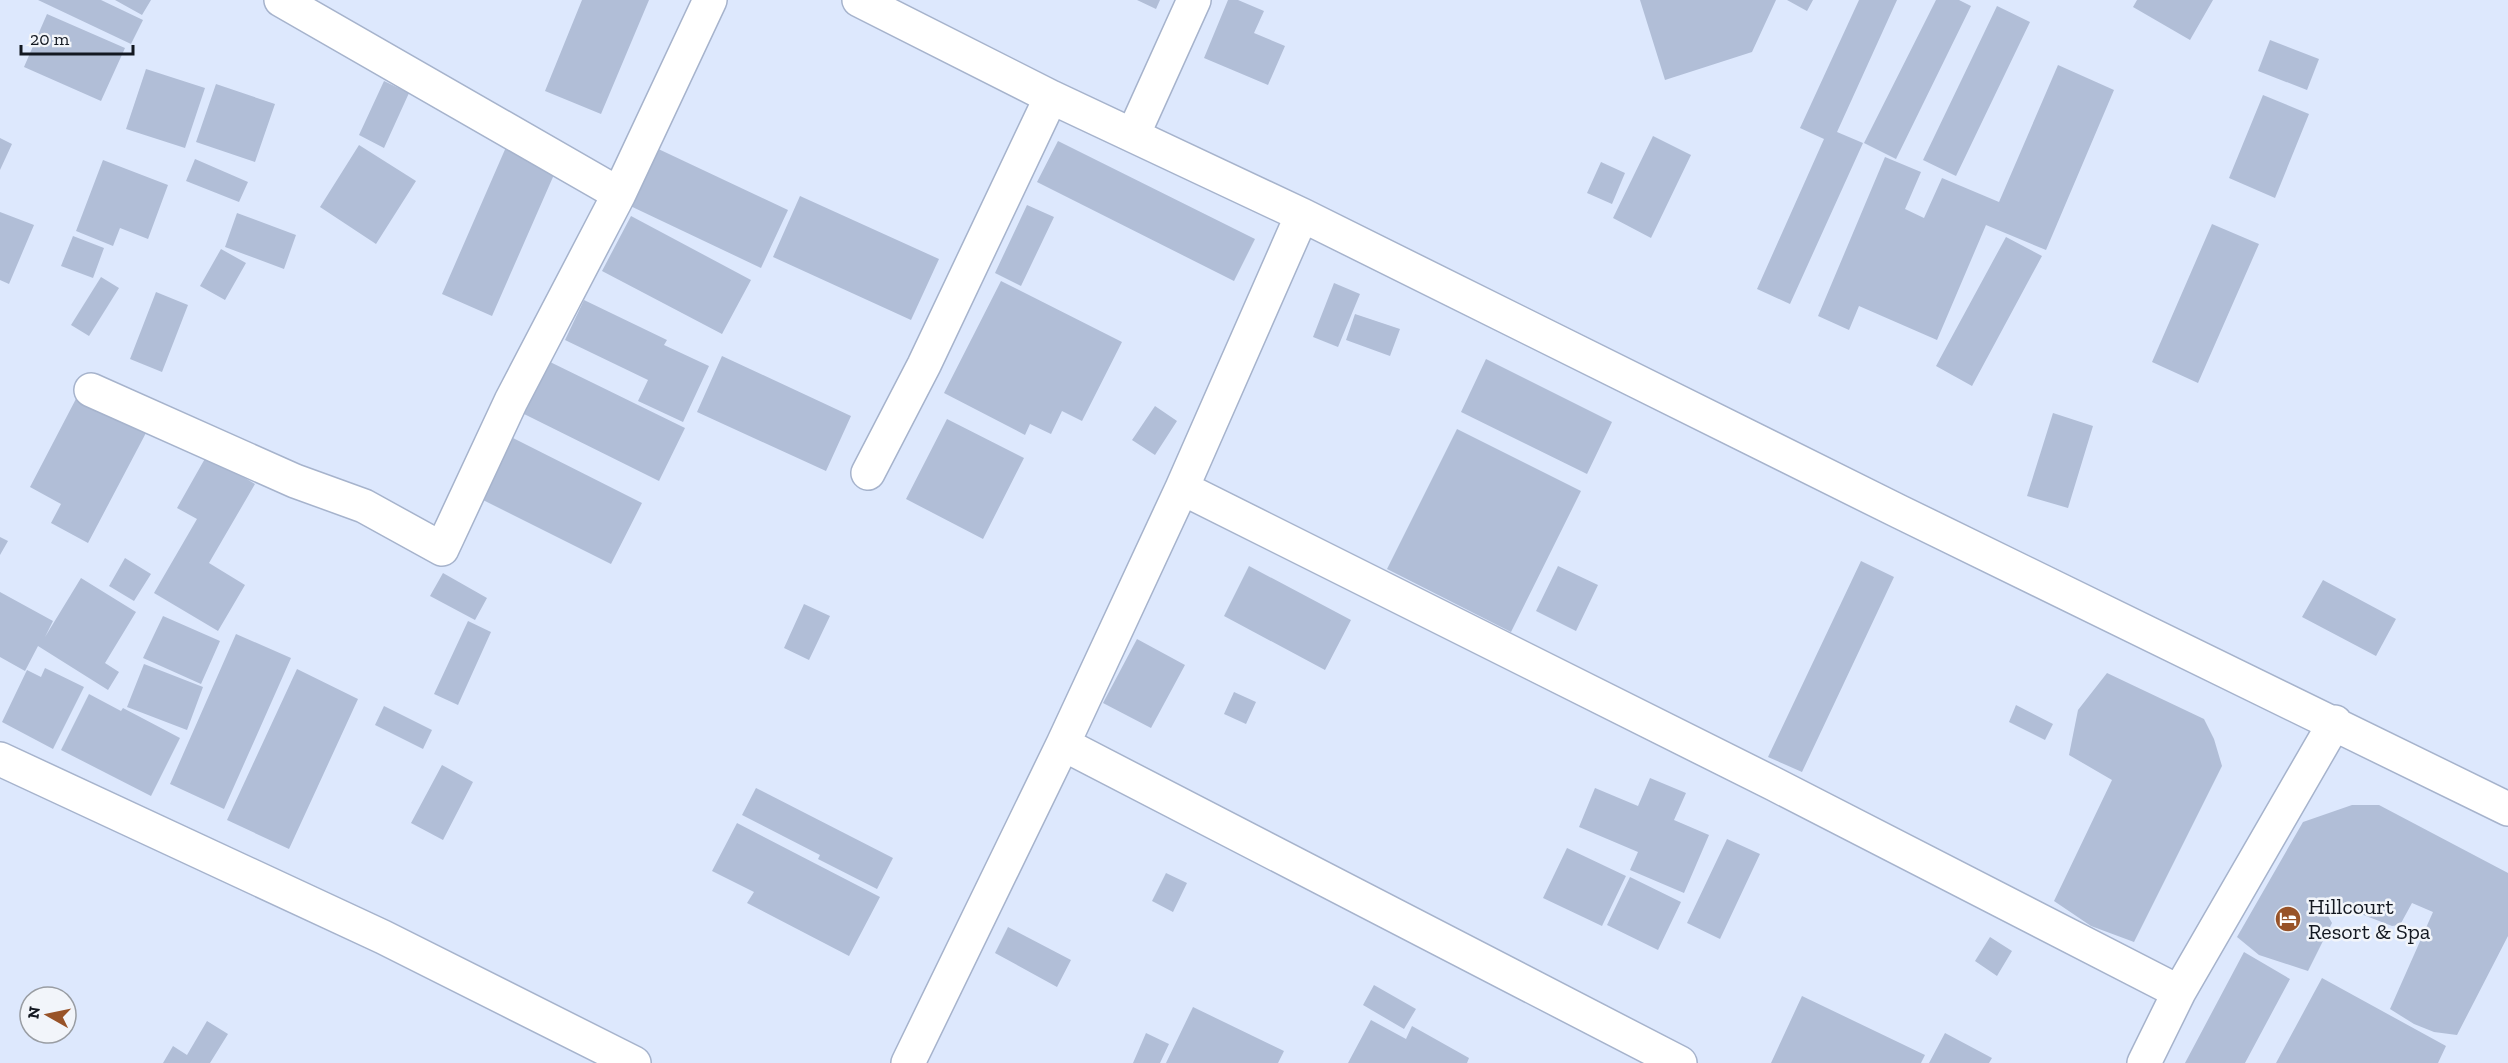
<svg xmlns="http://www.w3.org/2000/svg" width="2508" height="1063" font-family="'Zilla Slab',serif">
	<style>
		.building { fill: #b1bed7 }
		.lines { fill: none; stroke-linecap: round; stroke-linejoin: round }
		.street-casing { stroke: #a6b3cc; stroke-width: 36 }
		.street { stroke: #fff; stroke-width: 33 }
		.labels { text-anchor: middle; dominant-baseline: central; stroke-width: 5; stroke-linejoin: round; paint-order: stroke }
		.poi-label { font-size: 22px; fill: #131821; stroke: #f2f5fa; text-anchor: start }
	</style>
	<rect width="100%" height="100%" fill="#dde8fd"/>
	<path class="building" d="M38,0h63l42,20 -12,24z
		M115,0h36l-9,15z
		M582,0h67l-48,114 -56,-23z
		M1137,0h23l-4,9z
		M1228,0h10l26,11 -10,22 31,13 -17,39 -64,-27z
		M1640,0h136l-24,52 -87,28z
		M1787,0h26l-6,11z
		M1859,0h38l-60,132 26,11 -73,161 -33,-15 67,-150 -24,-11z
		M1936,0h23l12,6 -75,153 -32,-16z
		M2137,0h76l-23,40 -57,-33z
		M1997,6l33,16 -74,154 -33,-16z
		M47,14l78,34 -24,53 -77,-34z
		M2270,40l49,19 -12,31 -49,-19z
		M2058,65l56,25 -68,160 -60,-25 -49,115 -78,-34 -10,24 -31,-14 67,-159 36,15 -16,37 19,9 18,-40 57,24z
		M146,69l59,19 -20,60 -59,-19z
		M384,81l25,12 -25,55 -25,-13z
		M216,84l59,20 -20,58 -59,-20z
		M2263,95l46,19 -34,84 -46,-20z
		M1653,136l38,19 -40,83 -38,-20z
		M0,138l12,6 -12,26z
		M510,138l50,23 -68,155 -50,-22z
		M1058,141l197,98 -21,42 -197,-99z
		M359,145l57,36 -40,63 -56,-37z
		M652,146l136,64 -27,58 -137,-65z
		M195,159l53,23 -9,20 -53,-21z
		M103,160l65,25 -20,54 -28,-11 -7,18 -37,-15z
		M1601,162l24,11 -13,31 -25,-11z
		M800,196l139,63 -28,61 -138,-63z
		M1027,205l27,12 -33,69 -26,-13z
		M0,212l34,13 -25,59 -9,-4z
		M237,213l59,22 -12,34 -59,-22z
		M631,216l120,64 -29,54 -120,-63z
		M2212,224l47,20 -61,139 -46,-21z
		M73,236l31,12 -11,30 -32,-12z
		M2006,237l36,19 -70,130 -36,-20z
		M221,249l25,14 -21,37 -25,-14z
		M101,277l18,11 -30,48 -18,-11z
		M1001,281l121,61 -40,79 -20,-10 -11,23 -21,-10 -5,11 -81,-42z
		M1334,283l26,11 -22,53 -25,-10z
		M156,292l32,13 -26,67 -32,-13z
		M584,300l83,40 -3,5 45,21 -26,56 -45,-21 10,-21 -83,-40z
		M1355,314l45,15 -10,27 -44,-16z
		M722,356l129,60 -25,55 -129,-59z
		M544,359l141,69 -26,53 -141,-70z
		M1486,359l126,63 -25,52 -126,-62z
		M78,395l69,36 -59,112 -37,-20 10,-19 -31,-17z
		M1155,406l22,15 -22,34 -23,-15z
		M2053,413l40,13 -25,82 -41,-12z
		M947,419l77,39 -41,81 -77,-40z
		M1457,429l124,62 -70,141 -124,-63z
		M509,436l133,67 -31,61 -134,-67z
		M207,455l48,29 -46,79 36,22 -27,46 -64,-38 43,-74 -20,-11z
		M0,537l8,4 -8,14z
		M125,558l26,16 -17,27 -25,-15z
		M1861,561l33,16 -92,195 -34,-15z
		M1249,566l102,54 -26,50 -101,-54z
		M1558,566l40,19 -22,46 -40,-20z
		M443,573l44,25 -12,22 -45,-24z
		M81,578l55,34 -31,51 14,9 -11,18 -70,-44 -13,25 -25,-14v-65l53,29 -8,16z
		M2323,580l73,39 -20,37 -74,-39z
		M804,604l26,12 -21,44 -25,-12z
		M163,616l57,25 -19,43 -58,-26z
		M468,621l23,11 -33,73 -24,-11z
		M236,634l55,24 -67,151 -54,-25z
		M1137,639l48,26 -34,63 -48,-25z
		M144,664l59,23 -16,43 -60,-23z
		M45,668l39,19 -31,62 -51,-27 25,-52 14,7z
		M297,669l61,30 -69,150 -62,-29z
		M2107,673l97,46 10,20 8,27 -88,176 -43,-16 -37,-25 58,-121 -43,-25 9,-45z
		M1234,692l22,10 -10,22 -22,-10z
		M89,694l32,17 2,-3 57,30 -29,58 -90,-46z
		M2016,705l37,19 -8,16 -36,-18z
		M384,706l48,24 -9,19 -48,-24z
		M442,765l31,17 -30,58 -32,-17z
		M1650,778l36,15 -12,27 35,15 -25,58 -54,-23 8,-18 -59,-25 16,-39 43,18z
		M756,788l137,70 -16,31 -59,-30 2,-4 -78,-40z
		M2352,805h27l129,68v63l-51,99 -23,-3 -20,-8 -24,-15 43,-97 -21,-9 -12,22 -8,1 -31,-12 -21,-13 -12,15 4,7 -24,48 -49,-16 -22,-18 66,-115z
		M737,823l143,74 -31,59 -102,-53 7,-11 -42,-21z
		M1727,839l33,15 -40,85 -33,-16z
		M1567,848l59,28 -24,50 -59,-28z
		M1166,873l21,10 -14,29 -21,-11z
		M1630,877l51,25 -23,48 -51,-25z
		M1008,927l63,33 -14,27 -62,-34z
		M1990,937l22,14 -15,25 -22,-15z
		M2244,952l46,27 -45,84h-60z
		M2322,978l124,68 -8,17h-162z
		M1374,985l42,24 -12,20 -41,-24z
		M1802,996l123,59 -4,8h-150z
		M1193,1007l91,44 -6,12h-112z
		M1371,1020l35,19 6,-13 57,32 -2,5h-119z
		M207,1021l21,13 -18,29h-47l10,-17 14,9z
		M1146,1033l23,11 -9,19h-27z
		M1945,1033l47,25 -3,5h-60z"/>
	<g class="lines">
		<defs>
			<path id="street" d="M281,0l338,194
				M859,0l192,97 251,118 598,297 608,297
				M1133,135l61,-135
				M91,390l204,91 69,25 78,43 69,-148 108,-207 91,-194
				M868,473l56,-108 127,-268
				M1182,488l592,296 405,208
				M1063,744l617,319
				M0,759l383,178 251,126
				M908,1063l155,-319 119,-256 120,-273
				M2144,1063l35,-71 156,-270"/>
		</defs>
		<use href="#street" class="street-casing"/>
		<use href="#street" class="street"/>
	</g>
	<defs>
		<symbol id="hotel-disc" viewBox="-11 -11 22 22"><circle r="9.5" fill="#985328" stroke="#f2f5fa"/><path d="M-6-4.5h1.5V1H6V5H4.5V3h-9V5H-6ZM-4 0a1.8 1.8 0 1 1 3.6 0ZM.5 0V-2.5h3Q6-2.5 6 0Z" fill="#fff"/></symbol>
	</defs>
	<g fill-rule="evenodd">
		<use href="#hotel-disc" x="2273" y="904" width="30" height="30"/>
	</g>
	<g class="labels">
		<g class="poi-label">
			<text x="2308" y="906">Hillcourt<tspan x="2308" dy="25">Resort &amp; Spa</tspan></text>
		</g>
	</g>
	<g transform="translate(48 1015) rotate(279)"><circle r="28" fill="#f2f5fa" stroke="#999da3" stroke-width="1.5"/>
	<path d="M0-4.5L10 22L0 15L-10 22Z" fill="#985328"/>
	<text y="-9" font-size="16" font-weight="bold" text-anchor="middle" fill="#131821">N</text>
	</g>
	<path d="M21 45v9h112v-9" fill="none" stroke="#131821" stroke-width="3"/>
	<text x="30" y="45" font-size="18" fill="#131821" stroke="#f2f5fa" stroke-width="4.5" paint-order="stroke">20 m</text>
</svg>
